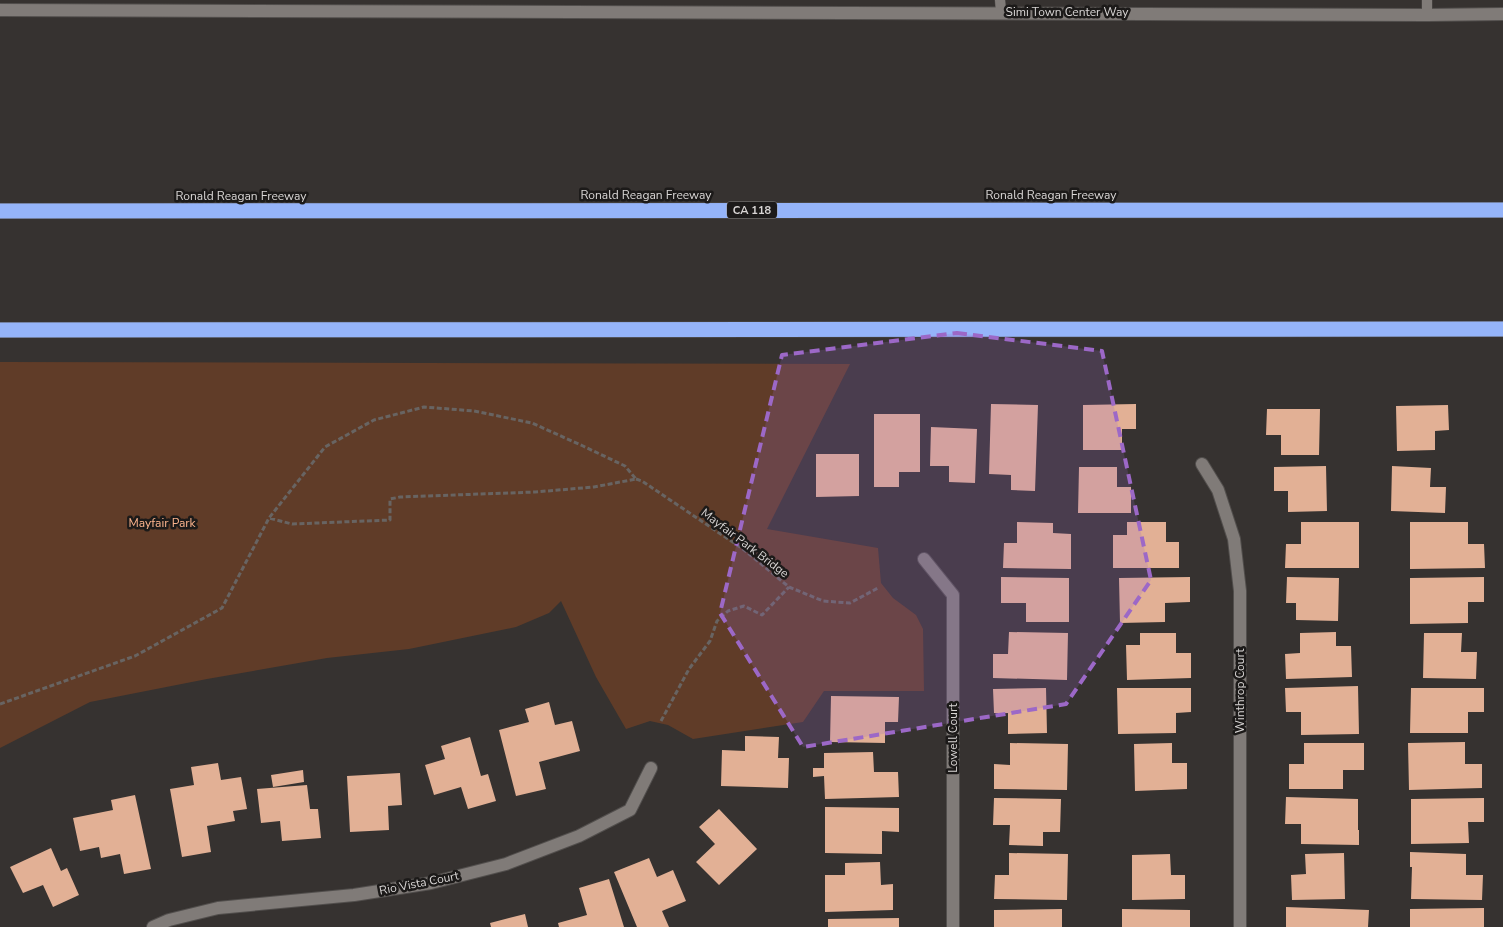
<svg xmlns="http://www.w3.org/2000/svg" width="1503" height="927" font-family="'Nunito Sans',sans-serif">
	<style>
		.green { fill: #603c28 }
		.building { fill: #e2b095 }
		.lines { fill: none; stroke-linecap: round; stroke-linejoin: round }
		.lane-casing { stroke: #524f4d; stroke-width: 11 }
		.street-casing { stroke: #524f4d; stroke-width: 14 }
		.secondary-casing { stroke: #524f4d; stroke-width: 14 }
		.highway-casing { stroke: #524f4d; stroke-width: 16 }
		.path { stroke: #686462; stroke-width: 3; stroke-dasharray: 5 2.5; stroke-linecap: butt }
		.lane { stroke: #807b78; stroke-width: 10 }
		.street { stroke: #807b78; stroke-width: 12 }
		.secondary { stroke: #807b78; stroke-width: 12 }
		.highway { stroke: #95b4f9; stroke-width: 15 }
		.marked { fill: #9c68c7; fill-opacity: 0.2; stroke: #9c68c7; stroke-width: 4; stroke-dasharray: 10 6; stroke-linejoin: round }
		.labels { text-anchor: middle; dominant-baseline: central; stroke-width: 5; stroke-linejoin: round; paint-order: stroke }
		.shield { fill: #1c1a19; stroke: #a09e9d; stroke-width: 1 }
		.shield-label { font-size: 11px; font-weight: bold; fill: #d9d6d5 }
		.street-label { font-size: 12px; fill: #d9d6d5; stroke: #1c1a19 }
		.park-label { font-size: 12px; fill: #fcb48d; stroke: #1c1a19 }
	</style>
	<rect width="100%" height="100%" fill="#363230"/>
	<path class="green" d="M0,362l850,2 -83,165 111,19 3,35 12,15 23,17 7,14 1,62h-100l-21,31 -110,17 -25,-14 -18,-4 -24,8 -30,-52 -35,-76 -12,12 -33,14 -107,22 -82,9 -120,21 -117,23 -90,46z"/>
	<path class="building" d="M991,404l47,1 -3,86 -24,-1v-15l-22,-1z
		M1136,404v25h-14v21h-39v-45z
		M1448,405l1,25 -14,1v19l-38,1 -1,-45z
		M1267,409h53l-1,46h-38v-20h-15z
		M874,414h46v58h-21v15h-25z
		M931,427l46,2 -2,54 -26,-1v-16h-19z
		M816,454h43v42l-43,1z
		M1326,466l1,45 -39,1v-21h-14v-24z
		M1392,466l39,2 -1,19h16l-1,26 -54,-2z
		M1079,467h38v20h14v26h-53z
		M1017,522l36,1v10l18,1v35l-68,-1 1,-25h13z
		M1127,522h39v20h13v26h-66v-33h14z
		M1301,522h58v46h-74l1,-24h15z
		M1410,522h58v22h16l1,24 -75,1z
		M1001,577l68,1v44h-43v-19h-25z
		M1190,577v25l-25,1v19l-45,1 -1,-45z
		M1287,577l52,1 -1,43 -42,-1v-17h-10z
		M1484,577v25h-16v21l-58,1v-46z
		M1009,632l59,1 -1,47 -74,-2v-24h15z
		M1336,632v14h15l1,31 -66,2 -1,-25 15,-1v-20z
		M1140,633h36v20h15v25l-64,2 -1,-35h14z
		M1424,633h38l-1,19h16l-1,27 -53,-1z
		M1358,686l1,48 -58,1v-23h-15l-1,-24z
		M1046,688l1,45 -39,1v-21h-14l-1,-24z
		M1117,688h74v24l-15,1v20l-58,1z
		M1411,688h73v24h-16v21h-58z
		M831,696l68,1 -1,25h-13v21l-55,-1z
		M549,702l6,23 17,-4 8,30 -41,11 7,27 -30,7 -17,-66 30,-8 -4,-13z
		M745,736l34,1 -1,21h11l-1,30 -67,-2 1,-36 23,1z
		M470,737l11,39 7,-2 8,27 -28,8 -7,-22 -27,8 -9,-30 20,-6 -4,-13z
		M1465,742v22h17v24l-73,2 -1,-47z
		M1010,743l58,1 -1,46 -73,-1v-25l16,1z
		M1172,743v20h15v26l-52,2 -1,-47z
		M1304,743h60v27h-21v19h-54v-25h15z
		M873,752l1,20h24l1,25 -74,2 -1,-23 -11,1v-9h11v-15z
		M218,763l3,17 20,-3 6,32 -14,2 2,10 -28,5 4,26 -29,5 -12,-68 24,-4 -3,-18z
		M303,770l1,12 -31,5 -2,-12z
		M400,773l2,32 -14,1 1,24 -39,2 -3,-56z
		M307,785l3,24h8l3,29 -39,3 -2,-20 -19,2 -4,-34z
		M135,795l16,74 -27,5 -4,-20 -19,4 -2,-11 -19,4 -7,-33 40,-8 -2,-10z
		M1286,797l72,2v31h1v15l-58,-1v-20h-16z
		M994,798l67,1 -1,33h-17v14l-34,-1 1,-20h-17z
		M1484,798v24h-16l1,21 -58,1v-45z
		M825,807l74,1v24l-17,-1v23l-57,-1z
		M719,809l38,40 -38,36 -23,-23 19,-18 -16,-17z
		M51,848l10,23 6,-3 12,27 -26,12 -10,-22 -20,8 -13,-26z
		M1410,852l56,2v21h17l-1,25 -71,-1 1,-32h-2z
		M1009,853l59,1 -1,46 -73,-1 1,-24h14z
		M1344,853l1,46 -53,1 -1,-25 15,-1 -1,-20z
		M1170,854l1,21h14v24l-53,1v-45z
		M649,858l8,19 16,-7 13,31 -24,10 7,16h-32l-23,-55z
		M880,862l1,23 12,-1v26l-68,2v-37h20v-12z
		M609,879l15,48h-65l-1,-4 29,-8 -8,-27z
		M1286,907l83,3 -1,17h-82z
		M1484,908v19h-74v-18z
		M1062,909v18h-68v-17z
		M1122,909l68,1v17h-68z
		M525,914l3,13h-37l-1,-4z
		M899,918v9h-71v-8z"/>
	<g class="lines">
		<defs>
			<path id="lane" d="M1000,0l1,11
				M1427,15v-15"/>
			<path id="street" d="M1202,464l16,26 16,49 6,52v336
				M924,559l29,36v332
				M153,927l16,-7 49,-12 136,-13 77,-12 75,-19 73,-28 51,-26 21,-42"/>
			<path id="secondary" d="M0,10c476,-2 952,1 1427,5l76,-1"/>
			<path id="highway" d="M0,211l1503,-1
				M0,330l1503,-1"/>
		</defs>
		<use href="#lane" class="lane-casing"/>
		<use href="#street" class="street-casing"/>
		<use href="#secondary" class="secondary-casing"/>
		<use href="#highway" class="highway-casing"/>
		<path class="path" d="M636,479l6,2 101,68 46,38 34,14 27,2 28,-15
			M0,704l135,-48 87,-48 47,-90 56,-71 49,-27 50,-13 50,4 58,12 51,23 42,20 11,13 -42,8 -59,5 -135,5 -10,2v21l-98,4 -23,-6
			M661,721l28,-52 21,-28 7,-20 11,-10 16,-5 18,9 27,-28"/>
		<use href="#lane" class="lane"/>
		<use href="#street" class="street"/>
		<use href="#secondary" class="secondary"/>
		<use href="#highway" class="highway"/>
	</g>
	<path class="marked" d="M957,333l145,18 49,229 -85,124 -263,43 -83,-134 62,-258z"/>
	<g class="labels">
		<rect class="shield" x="727" y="201.5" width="50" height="17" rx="4"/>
		<g class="shield-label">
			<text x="752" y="210">CA 118</text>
		</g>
		<g class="street-label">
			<text x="1067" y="12">Simi Town Center Way</text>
			<text x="646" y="195">Ronald Reagan Freeway</text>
			<text x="1051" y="195">Ronald Reagan Freeway</text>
			<text x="241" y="196">Ronald Reagan Freeway</text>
			<text transform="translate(745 543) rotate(37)">Mayfair Park Bridge</text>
			<text transform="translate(1240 691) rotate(-90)">Winthrop Court</text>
			<text transform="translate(953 738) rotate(-90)">Lowell Court</text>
			<text transform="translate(419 883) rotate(-11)">Rio Vista Court</text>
		</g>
		<g class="park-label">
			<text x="162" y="523">Mayfair Park</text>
		</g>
	</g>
</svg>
